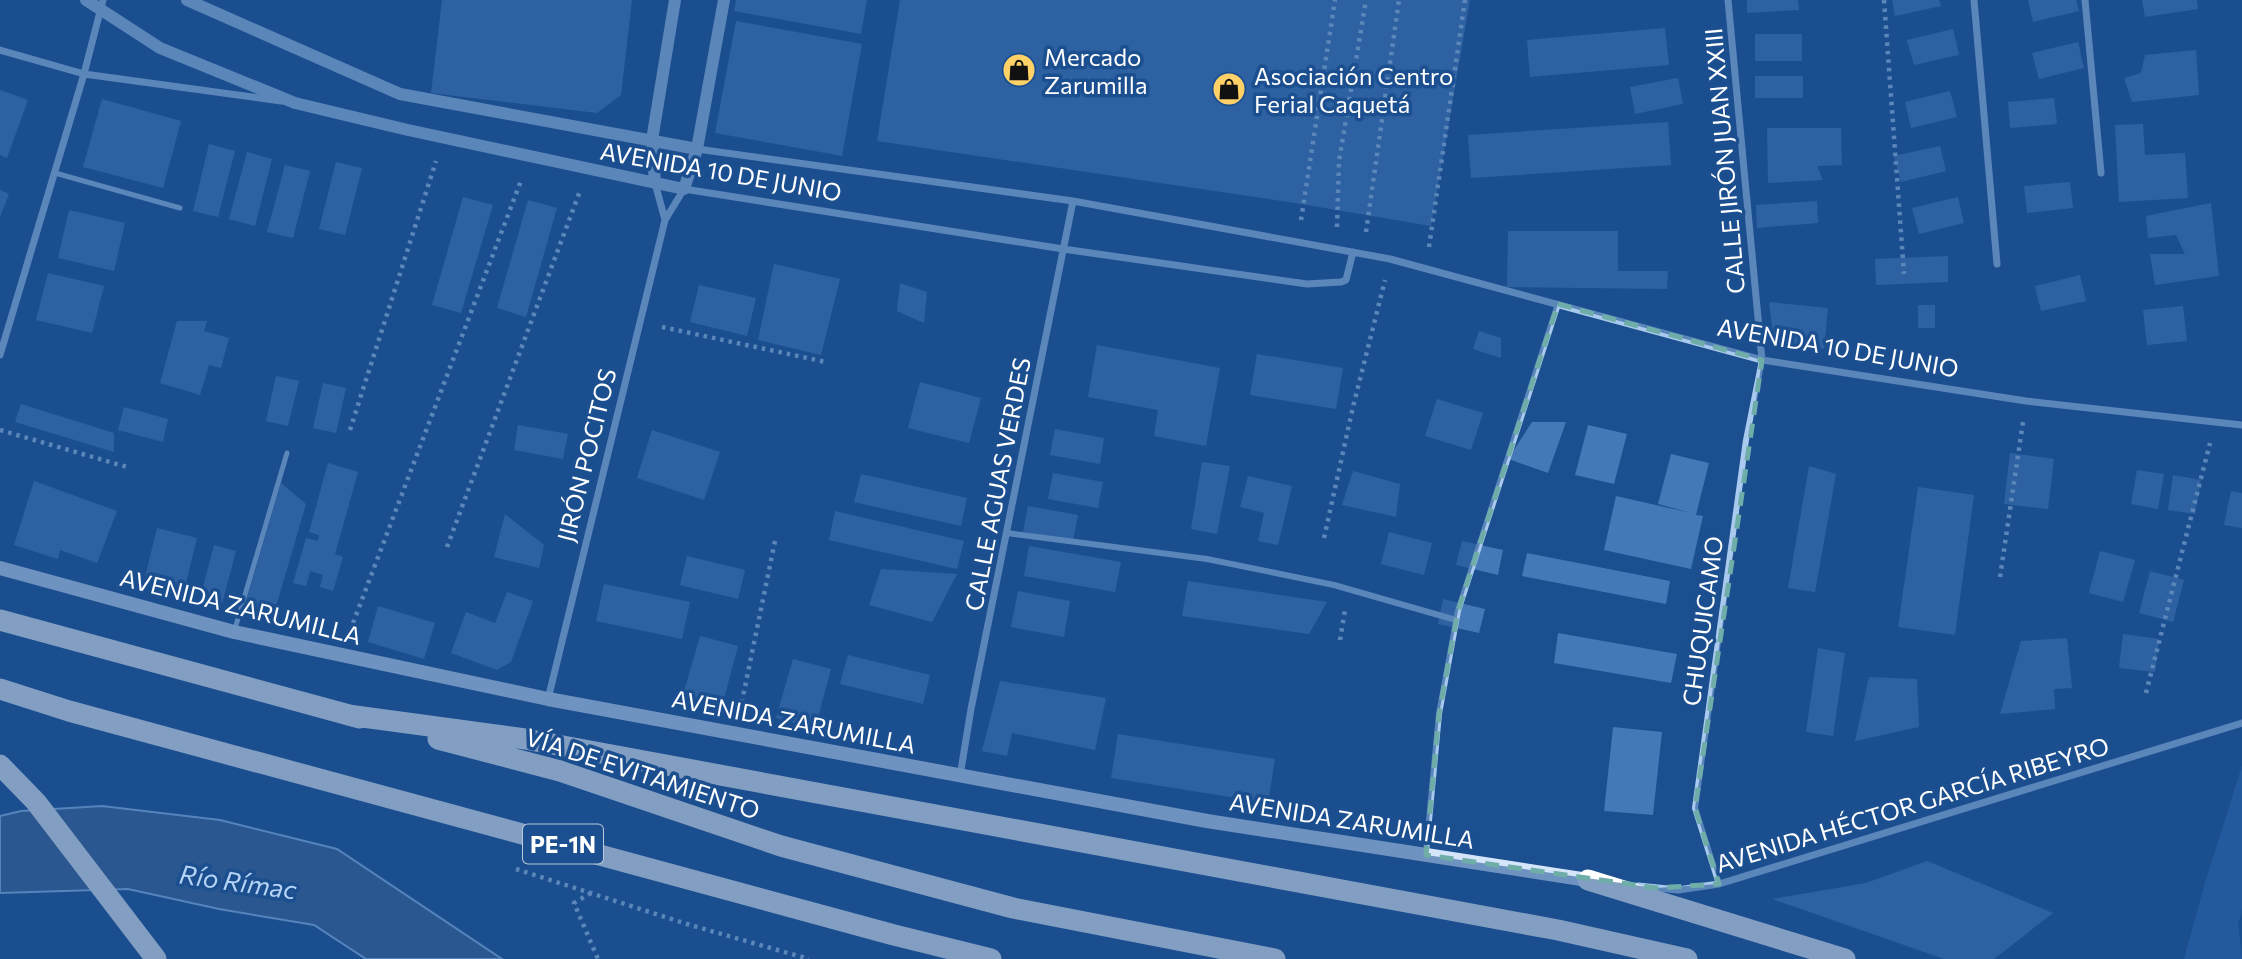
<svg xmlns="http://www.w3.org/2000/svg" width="2242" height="959" font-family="Commissioner,sans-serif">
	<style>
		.green { fill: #2e69ad }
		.water { fill: #3c6290; stroke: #9cc4f0; stroke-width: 2 }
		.building { fill: #4478b7 }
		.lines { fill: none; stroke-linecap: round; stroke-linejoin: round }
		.path { stroke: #a9c9ee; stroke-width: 4.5; stroke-dasharray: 3.5 5; stroke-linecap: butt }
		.service { stroke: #a9c9ee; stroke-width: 5 }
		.pedestrian { stroke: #a9c9ee; stroke-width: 6 }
		.minor { stroke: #a9c9ee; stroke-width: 7 }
		.tertiary { stroke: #a9c9ee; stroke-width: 12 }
		.secondary { stroke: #d6e6fa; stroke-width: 14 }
		.motorway { stroke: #fff; stroke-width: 21 }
		.marked { fill: none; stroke: #6fada8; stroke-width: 5; stroke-dasharray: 14 9; stroke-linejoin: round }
		.labels { text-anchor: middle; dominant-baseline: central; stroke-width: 7; stroke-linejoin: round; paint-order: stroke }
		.shield { fill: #1b4f8f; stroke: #bbcadd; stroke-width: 2 }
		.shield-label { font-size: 23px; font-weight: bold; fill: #fff }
		.poi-label { font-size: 24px; fill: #fff; stroke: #1b4f8f; text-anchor: start }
		.street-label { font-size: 24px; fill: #fff; stroke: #1b4f8f }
		.water-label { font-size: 26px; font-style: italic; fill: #b5d3f5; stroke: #1b4f8f }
	</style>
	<rect width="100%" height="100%" fill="#1b4f8f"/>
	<path class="green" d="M2242,766v143l-4,15 4,35h-58l21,-76z"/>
	<path class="water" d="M102,806l118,14 117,29 165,110h-136l-52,-34 -95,-16 -91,-20 -128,4v-77l21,-5z"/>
	<path class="building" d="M442,0h190l-11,95 -24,18 -166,-20z
		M736,0h131l-6,34 -127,-23z
		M900,0h570l-39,226 -136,-23 -418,-62z
		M1747,0h51l1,10 -52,3z
		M1892,0h47l2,6 -46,10z
		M2028,0h48l3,11 -46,11z
		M2142,0h55l1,9 -53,8z
		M736,21l126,23 -20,112 -127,-23z
		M1665,28l4,37 -139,12 -3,-37z
		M1953,29l6,26 -45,10 -7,-25z
		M1755,34h47v27h-47z
		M2078,42l6,26 -45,11 -7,-26z
		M2196,50l3,45 -67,7 -8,-24 17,-5 4,-18z
		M1755,76h48v22h-48z
		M1678,78l5,26 -48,10 -5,-27z
		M0,90l28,10 -21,58 -7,-3z
		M1950,91l7,26 -46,11 -6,-26z
		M2054,98l3,26 -47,4 -2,-26z
		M102,99l79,22 -18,67 -80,-21z
		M1668,122l3,43 -200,13 -3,-43z
		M2143,124l2,31 40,-2 3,45 -69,4 -4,-77z
		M1767,128h74l1,37 -25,1 6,14 -55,3z
		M209,144l26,7 -17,66 -25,-6z
		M1940,146l6,25 -45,11 -7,-26z
		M247,152l25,7 -17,67 -26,-7z
		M336,162l26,6 -17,67 -26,-6z
		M285,165l25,6 -17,67 -26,-6z
		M2070,182l3,26 -46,5 -3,-27z
		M0,190l9,4 -9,23z
		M463,197l30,8 -32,108 -29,-8z
		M1958,197l6,26 -45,11 -7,-26z
		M528,200l29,8 -31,109 -29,-9z
		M1817,201l1,22 -61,5 -1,-23z
		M2211,203l8,73 -64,9 -5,-31h35l-9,-19 -28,3 -2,-22z
		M69,210l56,13 -11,48 -56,-13z
		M1508,231h110v40h50l-1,18 -160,-2z
		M1948,256v26l-72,3 -1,-26z
		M774,264l66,15 -19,76 -63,-15z
		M48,273l56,13 -12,47 -56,-13z
		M2080,275l6,26 -45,10 -6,-25z
		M900,283l27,9 -3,31 -27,-12z
		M699,285l57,13 -9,38 -57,-14z
		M1769,302l59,6 -4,41 -41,-4 -10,-11z
		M1918,305h17v23h-17z
		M2183,306l4,35 -40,4 -4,-35z
		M177,321h30l-3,10 25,7 -8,30 -12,-3 -9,30 -40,-12z
		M1479,331l22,7v20l-28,-9z
		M1097,345l123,23 -14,78 -52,-10 4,-26 -70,-13z
		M1257,354l86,14 -7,41 -86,-14z
		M276,376l23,5 -11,45 -22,-5z
		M920,382l61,16 -12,45 -61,-15z
		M323,383l23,5 -10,45 -23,-5z
		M1437,399l46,14 -12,37 -46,-14z
		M21,404l93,29v19l-99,-30z
		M124,407l44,12 -5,23 -45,-12z
		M1532,422h34l-18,51 -40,-14z
		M518,425l50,9 -5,25 -49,-9z
		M1588,425l39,9 -13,50 -39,-9z
		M1055,429l49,9 -4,26 -50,-9z
		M652,430l68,22 -16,48 -67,-22z
		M2010,453l44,6 -6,50 -44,-5z
		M1671,454l38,9 -13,52 7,1 -12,53 -87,-19 12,-54 75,17 -33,-9z
		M1202,462l28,4 -13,68 -26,-5z
		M328,463l30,9 -23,82 8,3 -10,34 -13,-4 3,-12 -13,-4 -4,15 -13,-3 13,-45 12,3 1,-6 -10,-3z
		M1809,466l27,8 -21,118 -27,-4z
		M2137,470l27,4 -6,35 -27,-5z
		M1353,471l47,13 -4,33 -54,-12z
		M1053,473l50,9 -5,26 -50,-9z
		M861,474l106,24 -6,28 -107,-24z
		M2173,475l28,5 -6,34 -27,-4z
		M1248,476l44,10 -14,59 -20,-4 6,-28 -24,-6z
		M34,481l83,30 -20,52 -37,-13 -2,9 -44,-14z
		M281,483l25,21 -33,113 -29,-9z
		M1918,487l56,8 -19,140 -57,-8z
		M2231,491l11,2v35l-18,-3z
		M1028,506l50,9 -5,26 -50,-9z
		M835,511l129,30 -7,28 -128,-29z
		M505,514l39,31 -5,23 -45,-11z
		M157,528l40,10 -14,57 -40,-10z
		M1389,532l43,11 -8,32 -43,-11z
		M1462,541l41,9 -5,25 -42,-10z
		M214,545l22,6 -14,53 -22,-6z
		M1029,546l92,16 -6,30 -91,-16z
		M2100,551l35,9 -12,42 -34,-9z
		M1527,553l143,28 -4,23 -144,-28z
		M687,556l58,14 -7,29 -58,-14z
		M881,569l76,5 -25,48 -63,-17z
		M2150,571l34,9 -11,42 -34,-9z
		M1188,581l139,21 -18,32 -127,-18z
		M604,584l86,18 -8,37 -86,-18z
		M1018,591l52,10 -6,36 -53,-10z
		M507,592l26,9 -22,61 -14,8 -46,-17 15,-41 29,11z
		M1443,599l42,10 -6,24 -41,-9z
		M378,606l57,17 -11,36 -56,-17z
		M1558,633l119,21 -6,29 -117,-20z
		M2123,634l36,5 -4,33 -36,-4z
		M700,636l38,10 -16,60 -39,-11z
		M2067,638l5,50 -18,1 1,20 -55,5 21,-73z
		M1818,648l27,5 -12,83 -27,-4z
		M848,655l82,20 -7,29 -83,-20z
		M793,659l38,10 -16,60 -39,-11z
		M1869,677l48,2 2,48 -64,14z
		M1000,681l106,17 -11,52 -83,-17 -5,23 -25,-5z
		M1613,727l49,5 -9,83 -49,-4z
		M1118,734l157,25 -7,44 -157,-25z
		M1927,861l126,52 -59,46h-50l-172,-60 94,-16z"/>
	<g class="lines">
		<path class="path" d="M1884,0l20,274
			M1301,220l34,-220
			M1337,227l2,-66 27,-161
			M1366,232l33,-232
			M1429,247l36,-247
			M662,327l164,35
			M0,430l127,37
			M350,430l86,-269
			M1324,538l29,-131 32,-127
			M447,547l133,-356
			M2000,577l23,-155
			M350,631l172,-453
			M1340,640l5,-30
			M2146,693l64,-250
			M740,711l35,-170
			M516,869l174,56 119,34
			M591,893l-17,10 24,56"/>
		<path class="service" d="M55,173l125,35
			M234,632l53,-179"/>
		<path class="pedestrian" d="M1007,533l200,26 127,26 122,35
			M1426,853l13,-139 19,-103 100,-307
			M1719,884l-24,-76 51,-368 16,-80"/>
		<path class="minor" d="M1728,0l34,360
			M1974,0l23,264
			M2085,0l16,173
			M0,50l84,24 197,27
			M697,149l376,52 317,58 372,101 264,41 216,24
			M655,183l10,37
			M0,355l84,-281 19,-74
			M548,699l117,-479 19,-31 379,60 244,35 34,-2 5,-2 7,-28
			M960,776l11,-67 102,-508
			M1638,886l40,4 41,-6 523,-161"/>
		<path class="tertiary" d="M86,0l74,48 135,55 113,27 276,59 13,-40 27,-149
			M187,0l213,94 297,55
			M655,183l-3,-43 23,-140"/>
		<path class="secondary" d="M0,568l234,64 314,67 659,122 381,59"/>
		<path class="motorway" d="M0,620l360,98
			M0,689l69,22 825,224 97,24
			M348,715l177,24 1033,191 129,29
			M438,739l122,32 221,75 232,62 262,51
			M0,765l36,37 120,157
			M1588,880l257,79"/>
	</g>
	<path d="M0 0H2242V959H0ZM1558,304l204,56 -67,448 24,76 -63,4 -230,-33 13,-141 19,-103z" fill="#1b4f8f" fill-opacity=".55" fill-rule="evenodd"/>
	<path class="marked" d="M1558,304l204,56 -67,448 24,76 -63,4 -230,-33 13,-141 19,-103z"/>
	<defs>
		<symbol id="shop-disc" viewBox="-11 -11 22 22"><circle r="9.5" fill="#ffd166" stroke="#1b4f8f"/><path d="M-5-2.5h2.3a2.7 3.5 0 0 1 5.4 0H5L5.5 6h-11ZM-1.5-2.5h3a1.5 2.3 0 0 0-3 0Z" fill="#111"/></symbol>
	</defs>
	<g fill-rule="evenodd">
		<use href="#shop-disc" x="1000" y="51" width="38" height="38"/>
		<use href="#shop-disc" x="1210" y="70" width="38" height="38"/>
	</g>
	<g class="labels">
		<rect class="shield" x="523" y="824.5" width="80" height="39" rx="5"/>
		<g class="shield-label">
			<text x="563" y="844">PE-1N</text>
		</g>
		<g class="poi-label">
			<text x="1044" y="56">Mercado<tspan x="1044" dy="28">Zarumilla</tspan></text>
			<text x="1254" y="75">Asociación Centro<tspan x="1254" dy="28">Ferial Caquetá</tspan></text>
		</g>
		<g class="street-label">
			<text transform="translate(1724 161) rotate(-95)">CALLE JIRÓN JUAN XXIII</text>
			<text transform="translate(721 171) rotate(10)">AVENIDA 10 DE JUNIO</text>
			<text transform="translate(1838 347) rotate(10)">AVENIDA 10 DE JUNIO</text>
			<text transform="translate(586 455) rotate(-76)">JIRÓN POCITOS</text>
			<text transform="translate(997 484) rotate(-79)">CALLE AGUAS VERDES</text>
			<text transform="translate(241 606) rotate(14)">AVENIDA ZARUMILLA</text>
			<text transform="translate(1702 621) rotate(-82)">CHUQUICAMO</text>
			<text transform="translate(794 721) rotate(11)">AVENIDA ZARUMILLA</text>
			<text transform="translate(643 773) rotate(18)">VÍA DE EVITAMIENTO</text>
			<text transform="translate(1912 804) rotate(-17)">AVENIDA HÉCTOR GARCÍA RIBEYRO</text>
			<text transform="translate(1352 820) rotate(9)">AVENIDA ZARUMILLA</text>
		</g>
		<g class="water-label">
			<text transform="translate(238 881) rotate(8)">Río Rímac</text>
		</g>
	</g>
</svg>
